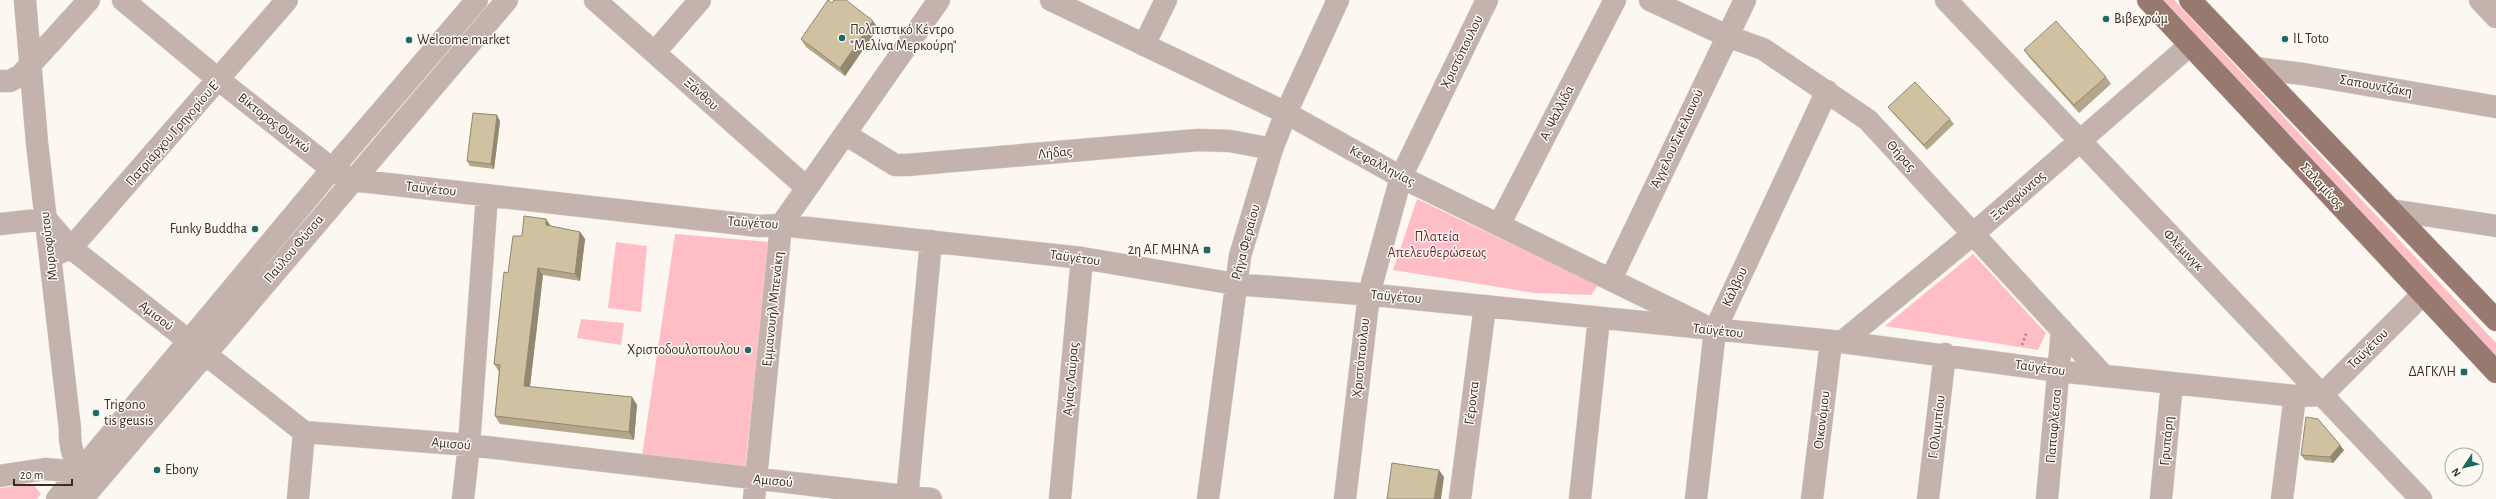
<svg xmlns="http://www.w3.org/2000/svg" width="2496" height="499" font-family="'Alegreya Sans',sans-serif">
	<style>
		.green { fill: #ffbec5 }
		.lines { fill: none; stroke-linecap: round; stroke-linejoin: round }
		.minor-casing { stroke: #dad3cd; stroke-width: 23 }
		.major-casing { stroke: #dad3cd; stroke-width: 23 }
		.path { stroke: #928982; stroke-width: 2.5; stroke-dasharray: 2 3; stroke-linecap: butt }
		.minor { stroke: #c4b3ad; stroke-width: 22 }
		.major { stroke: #977970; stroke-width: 22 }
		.wall { fill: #b3a68a }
		.shaded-wall { fill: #928771 }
		.building { fill: #d0c1a1; stroke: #928771 }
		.poi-dot { fill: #1e6964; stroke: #fdf7f2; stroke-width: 1.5 }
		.labels { text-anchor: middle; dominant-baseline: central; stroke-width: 3; stroke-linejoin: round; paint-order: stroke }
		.poi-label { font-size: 14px; fill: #392d24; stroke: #fdf7f2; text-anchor: start }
		.street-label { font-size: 14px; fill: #392d24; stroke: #fdf7f2 }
		.park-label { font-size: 14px; fill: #731d30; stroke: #fdf7f2 }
	</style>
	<rect width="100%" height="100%" fill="#fdf7f2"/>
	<path class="green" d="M2162,0h12l322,343v16z
		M1417,199l181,86 -7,10 -56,-2 -142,-23z
		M675,234l94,8 -24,227 -103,-13z
		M616,242l31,4 -6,66 -33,-4z
		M1973,254l73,79 -8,17 -153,-24z
		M581,319l43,4 -3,22 -44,-7z
		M33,484l8,10 -4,5h-37v-11z"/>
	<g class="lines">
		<defs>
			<path id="minor" d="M25,0l12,143 33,286c-1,20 5,37 20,50
				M123,0l96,80 113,89 20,11 407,46 22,-1 301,33 153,26 150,12 457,46 217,29 236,25 27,-1 101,-101
				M595,0l212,188
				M1051,0l235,113 115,64 300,147
				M1650,0l77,36 36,13 105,71 236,256
				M1946,0l475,499
				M2480,0l16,17
				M1144,45l22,-45
				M655,52l45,-52
				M2255,68l48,6 193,33
				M0,81h10l11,-6 68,-75
				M845,134l50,31h12l291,-25 32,1 42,8
				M2391,210l105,16
				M0,224l46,-5 25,29 233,184 165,13 462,54
				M1499,225l116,-225
				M57,254l14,-6 216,-248
				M1611,279l134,-279
				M1842,342l130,-107 218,-190
				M0,476l45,-7 36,3
				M57,499l275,-330 145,-169
				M82,499l425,-499
				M298,499l6,-67
				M463,499l6,-54 18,-250
				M754,499l27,-274 158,-225
				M907,499l24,-258
				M1060,499l22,-241
				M1208,499l32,-243 32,-107 14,-36 52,-113
				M1345,499l24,-205 32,-117 86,-177
				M1460,499l25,-193
				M1580,499l19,-181
				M1696,499l19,-169 112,-239
				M1812,499l19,-157
				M1928,499l17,-145
				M2047,499l15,-169
				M2161,499l11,-116
				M2282,499l13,-103"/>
			<path id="major" d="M2148,0l348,372
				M2190,0l306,320"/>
		</defs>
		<use href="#minor" class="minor-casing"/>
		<use href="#major" class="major-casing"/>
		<path class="path" d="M2022,345l5,-14"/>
		<use href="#minor" class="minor"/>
		<use href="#major" class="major"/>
	</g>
	<path class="wall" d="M832,3l46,25 -33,48 -39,-29 -5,-8z
		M2024,50l82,27 5,7 -32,29 -50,-56z
		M1888,107l62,12 4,5 -27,26 -35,-38z
		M500,121l-6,48 -24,-3 -3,-5z
		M546,219l5,7 29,6 5,7 -5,42 -37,-6 -13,112 102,10 5,8 -3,35 -134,-16 -5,-8 4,-44 -5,-8 14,-91 14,-37z
		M2344,450l-11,13 -28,-3 -4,-5z"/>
	<path class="shaded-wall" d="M873,21l5,7 -33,48 -5,-8z
		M497,115l3,6 -6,48 -3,-5z
		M546,219l5,8 -5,-2z
		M580,232l5,7 -5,42 -5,-7z
		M538,268l5,7 -14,119 -5,-8z
		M632,397l5,8 -3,35 -5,-8z
		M2340,445l4,5 -11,13 -3,-6z
		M1439,470l5,7 -3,22h-7z"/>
	<path class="building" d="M828,0l4,3 2,-3h12l27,21 -33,47 -39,-29z
		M2056,21l50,56 -32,28 -50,-55z
		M1915,82l35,37 -26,26 -36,-38z
		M473,113l24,2 -6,49 -24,-3z
		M524,216l22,3v6l34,7 -5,42 -37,-6 -14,118 108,11 -3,35 -134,-16 5,-51 -6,-1 10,-92 4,1 5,-37h9z
		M2306,417l12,2 22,26 -10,12 -29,-2z
		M1392,463l47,7 -5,29h-47z"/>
	<g class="poi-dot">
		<circle cx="2106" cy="19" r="4"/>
		<circle cx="842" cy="38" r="4"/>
		<circle cx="2285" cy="39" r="4"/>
		<circle cx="409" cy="40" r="4"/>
		<circle cx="255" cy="229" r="4"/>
		<rect x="1203" y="246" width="8" height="8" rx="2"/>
		<circle cx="748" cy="350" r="4"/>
		<rect x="2460" y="368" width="8" height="8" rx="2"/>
		<circle cx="96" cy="413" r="4"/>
		<circle cx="157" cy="470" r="4"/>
	</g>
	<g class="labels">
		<g class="poi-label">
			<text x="2114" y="19">Βιβεχρώμ</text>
			<text x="850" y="30">Πολιτιστικό Κέντρο<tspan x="850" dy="16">"Μελίνα Μερκούρη"</tspan></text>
			<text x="2293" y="39">IL Toto</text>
			<text x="417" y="40">Welcome market</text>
			<text x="247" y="229" text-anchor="end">Funky Buddha</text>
			<text x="1199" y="250" text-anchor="end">2η ΑΓ. ΜΗΝΑ</text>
			<text x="740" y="350" text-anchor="end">Χριστοδουλοπουλου</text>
			<text x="2456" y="372" text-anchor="end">ΔΑΓΚΛΗ</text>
			<text x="104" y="405">Trigono<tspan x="104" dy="16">tis geusis</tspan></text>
			<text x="165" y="470">Ebony</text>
		</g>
		<g class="street-label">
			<text transform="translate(1462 52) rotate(-64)">Χριστόπουλου</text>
			<text transform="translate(2376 86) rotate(10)">Σαπουντζάκη</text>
			<text transform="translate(701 94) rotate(42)">Ξάνθου</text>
			<text transform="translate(1557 113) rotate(-63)">Α. Ψαλλίδα</text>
			<text transform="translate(274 123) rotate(38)">Βίκτορος Ουγκώ</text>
			<text transform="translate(173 133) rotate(-49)">Πατριάρχου Γρηγορίου Ε'</text>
			<text transform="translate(1677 139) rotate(-65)">Άγγελου Σικελιανού</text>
			<text transform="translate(1055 153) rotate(-5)">Λήδας</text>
			<text transform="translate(1901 156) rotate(48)">Θήρας</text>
			<text transform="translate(1382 166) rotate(28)">Κεφαλληνίας</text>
			<text transform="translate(2322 186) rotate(47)">Σαλαμίνος</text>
			<text transform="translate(431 189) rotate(6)">Ταϋγέτου</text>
			<text transform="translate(2018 196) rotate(-41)">Ξενοφώντος</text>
			<text transform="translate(753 223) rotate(4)">Ταϋγέτου</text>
			<text transform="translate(1246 242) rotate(-75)">Ρήγα Φεραίου</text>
			<text transform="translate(49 246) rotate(-97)">Μυριοφύτου</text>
			<text transform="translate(294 249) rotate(-50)">Παύλου Φύσσα</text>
			<text transform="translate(2183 250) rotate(46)">Φλέμινγκ</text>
			<text transform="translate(1075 258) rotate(8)">Ταϋγέτου</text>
			<text transform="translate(1735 287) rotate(-65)">Κάλβου</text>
			<text transform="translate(1396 297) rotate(5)">Ταϋγέτου</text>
			<text transform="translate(773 309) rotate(-84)">Εμμανουήλ Μπενάκη</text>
			<text transform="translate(156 316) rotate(38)">Αμισού</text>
			<text transform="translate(1718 331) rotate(6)">Ταϋγέτου</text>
			<text transform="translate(2368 349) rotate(-45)">Ταϋγέτου</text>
			<text transform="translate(1361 358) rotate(-84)">Χριστόπουλου</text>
			<text transform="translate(2040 368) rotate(8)">Ταϋγέτου</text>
			<text transform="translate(1071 379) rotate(-85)">Αγίας Λαύρας</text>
			<text transform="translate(1472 403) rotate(-83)">Γέροντα</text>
			<text transform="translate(1822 420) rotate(-83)">Οικονόμου</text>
			<text transform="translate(2054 426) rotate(-85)">Παπαφλέσσα</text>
			<text transform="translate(1937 427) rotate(-83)">Γ. Ολυμπίου</text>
			<text transform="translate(2167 441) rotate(-85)">Γρυπάρη</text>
			<text transform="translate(451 444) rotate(5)">Αμισού</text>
			<text transform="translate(773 481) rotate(6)">Αμισού</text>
		</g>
		<g class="park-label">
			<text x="1437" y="237">Πλατεία<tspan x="1437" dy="16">Απελευθερώσεως</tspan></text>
		</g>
	</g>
	<g transform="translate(2464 467) rotate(235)"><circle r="19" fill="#fdf7f2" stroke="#afa6a0"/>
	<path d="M0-3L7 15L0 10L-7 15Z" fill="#1e6964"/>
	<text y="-6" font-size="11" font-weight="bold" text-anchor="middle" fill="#392d24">N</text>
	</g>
	<path d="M14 479v6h58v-6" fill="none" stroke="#392d24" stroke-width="2"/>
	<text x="20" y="479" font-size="12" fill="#392d24" stroke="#fdf7f2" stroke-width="3" paint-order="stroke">20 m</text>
</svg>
